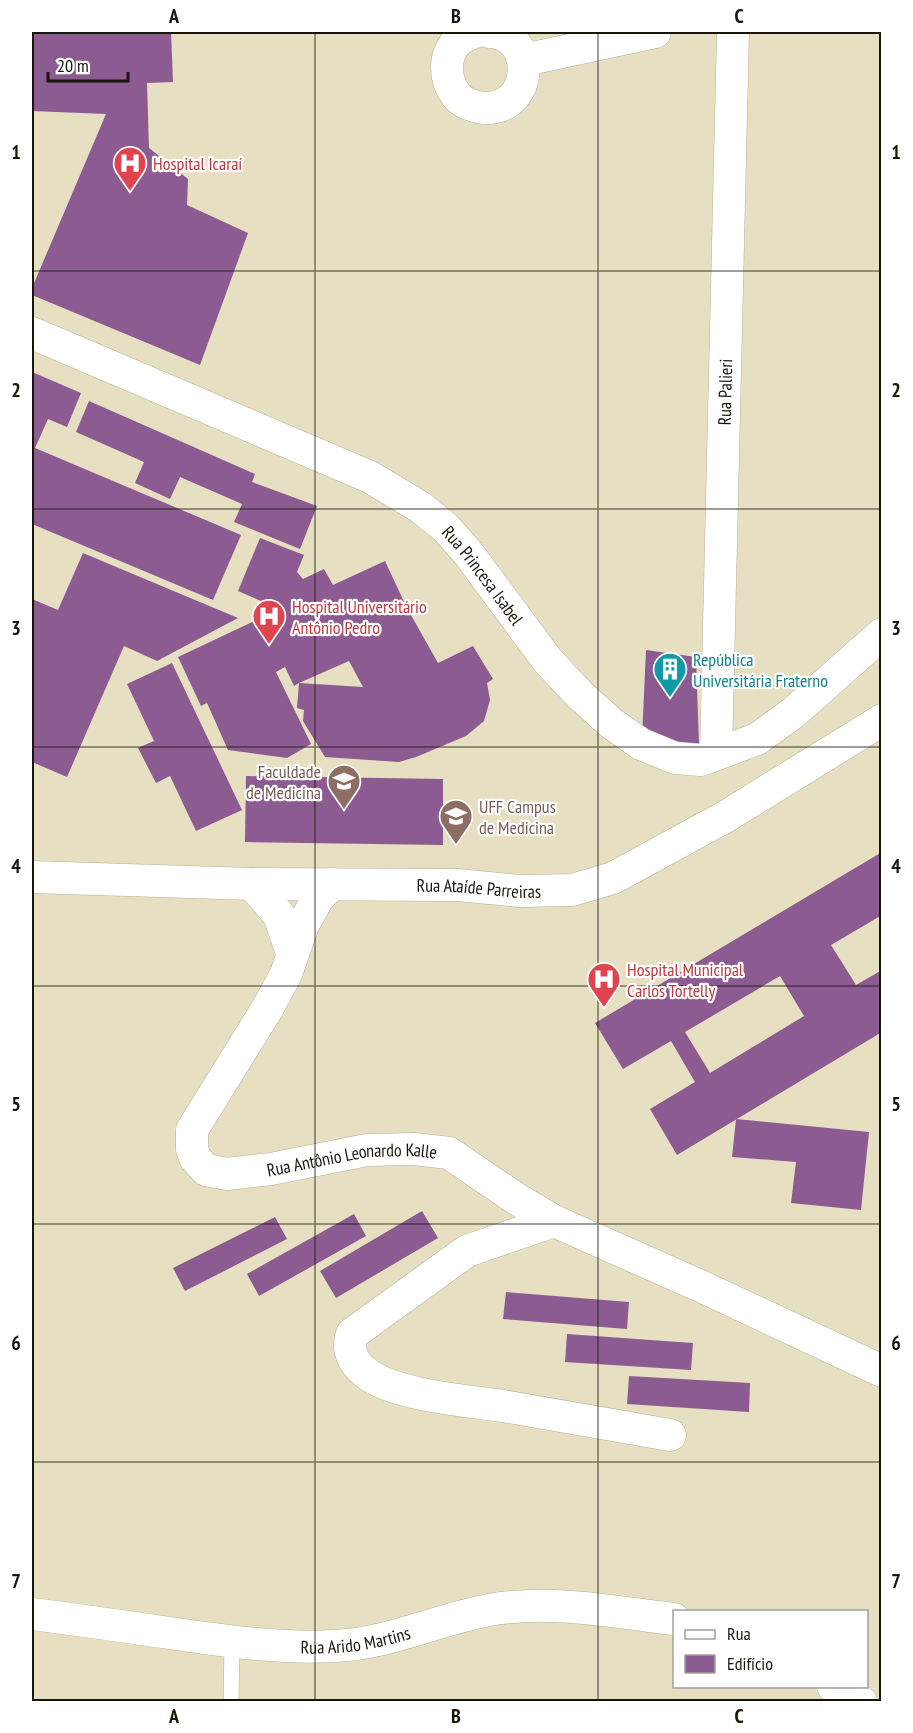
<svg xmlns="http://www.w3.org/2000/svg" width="913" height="1733" font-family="'PT Sans Narrow',sans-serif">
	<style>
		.building { fill: #8c5b91; fill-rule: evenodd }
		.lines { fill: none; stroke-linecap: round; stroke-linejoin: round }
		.service-casing { stroke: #b8b095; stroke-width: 16 }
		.minor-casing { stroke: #b8b095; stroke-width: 33 }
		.service { stroke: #fff; stroke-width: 15 }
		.minor { stroke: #fff; stroke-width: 32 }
		.grid { fill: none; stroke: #18150b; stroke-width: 1.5; stroke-opacity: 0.55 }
		.labels { text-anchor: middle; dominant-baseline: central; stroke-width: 4.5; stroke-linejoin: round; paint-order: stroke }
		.health-label { font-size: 18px; fill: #be3a42; stroke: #fff; text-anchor: start }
		.street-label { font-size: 18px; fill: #18150b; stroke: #fff }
		.culture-label { font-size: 18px; fill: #0d838f; stroke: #fff; text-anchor: start }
		.education-label { font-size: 18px; fill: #785e54; stroke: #fff; text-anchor: end }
		.neatline { fill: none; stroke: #18150b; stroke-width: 2 }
		.grid-label { font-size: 20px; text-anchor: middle; font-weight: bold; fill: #18150b }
	</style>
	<rect width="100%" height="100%" fill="#e6dfc2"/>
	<path class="building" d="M32,32h139l2,50 -26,1 2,65 39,31 -1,26 61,28 -48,132 -168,-70v-7l74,-174 -74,-3z
		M32,372l49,21 -14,34 -19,-8 -13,29 206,87 -28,65 -181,-76z
		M89,401l166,73 -3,8 65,24 -17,43 -66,-27 8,-18 -62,-27 -10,22 -35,-16 9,-21 -68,-30z
		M260,538l44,17 -7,17 6,7 21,-10 9,16 52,-24 22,47 31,55 35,-17 20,33 -6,4 3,17 -6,21 -18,15 -50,21 -17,5 -74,-5 -22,-36 1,-11 -7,-2 2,-25 -5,3 -9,-19 -9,5 35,72 -24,14 -59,-8 -21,-47 -6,3 -23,-49 89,-42 -6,-14 -23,-10zM349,661l14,26 -64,-4z
		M83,553l155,65 -81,43 -33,-15 -57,131 -35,-15v-163l26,11z
		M646,650l50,7 3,87 -57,-6z
		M172,663l70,147 -46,21 -26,-55 -14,7 -18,-35 16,-7 -27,-57z
		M246,776l197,3v66l-198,-3z
		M882,852v63l-51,30 25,40 26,-15v62l-205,123 -27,-46 45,-27 -24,-41 -48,28 -28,-46zM780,976l24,40 -94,57 -25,-41z
		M736,1119l133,13 -8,78 -70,-7 5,-41 -64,-5z
		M422,1211l16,27 -102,60 -16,-27z
		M354,1214l12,22 -107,60 -12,-22z
		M275,1217l12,22 -102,52 -12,-23z
		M506,1292l123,10 -2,27 -124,-10z
		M567,1334l126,9 -2,27 -126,-8z
		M629,1376l121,7 -1,29 -122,-8z"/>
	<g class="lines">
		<defs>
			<path id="service" d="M231,1702l1,-60"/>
			<g id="minor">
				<path d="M475,32c-5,2 -12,5 -16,8 -16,14 -15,39 -3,55 6,8 18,12 28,13 51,2 53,-75 5,-76"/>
				<path d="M524,60l131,-28"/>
				<path id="s1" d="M32,333l338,144 50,30 26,21 22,25 80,108 32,34 31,28 30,21 34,14 26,2 56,-21 36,-26 89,-79"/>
				<path id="s2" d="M716,754l17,-722"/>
				<path id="s3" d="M32,877l220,7 205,1 63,6 52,-1 41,-12 112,-61 157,-97"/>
				<path d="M252,884l27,31 13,38"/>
				<path id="s4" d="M332,884l-14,14 -15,27 -17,49 -19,35 -75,121v19l3,9 11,12 21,4 44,-5 96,-19 47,-1 35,4 66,45 39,23 153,68 175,82"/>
				<path d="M554,1221l-87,30 -115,83c-6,15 1,29 14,39 28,22 101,28 137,33 55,10 111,19 167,29"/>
				<path id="s5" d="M32,1614c48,6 96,13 144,20 52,7 105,15 158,12 54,-2 102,-26 155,-36 61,-11 125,2 185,9"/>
				<path d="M833,1686l28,16"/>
			</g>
		</defs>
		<use href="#service" class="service-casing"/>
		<use href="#minor" class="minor-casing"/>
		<use href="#service" class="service"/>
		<use href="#minor" class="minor"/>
	</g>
	<path class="grid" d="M315,32v1670M598,32v1670M32,271h850M32,509h850M32,747h850M32,986h850M32,1224h850M32,1462h850"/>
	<defs>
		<symbol id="hospital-pin" viewBox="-11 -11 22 30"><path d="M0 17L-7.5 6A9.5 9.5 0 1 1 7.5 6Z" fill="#e0444e" stroke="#fff"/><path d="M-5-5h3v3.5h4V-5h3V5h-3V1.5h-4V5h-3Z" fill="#fff"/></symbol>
		<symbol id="building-pin" viewBox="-11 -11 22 30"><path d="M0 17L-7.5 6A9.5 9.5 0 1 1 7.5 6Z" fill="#0f9aa8" stroke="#fff"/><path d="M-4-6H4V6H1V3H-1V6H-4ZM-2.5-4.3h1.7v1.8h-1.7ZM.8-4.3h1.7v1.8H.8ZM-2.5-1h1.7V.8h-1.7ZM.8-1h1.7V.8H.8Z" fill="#fff"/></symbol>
		<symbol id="university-pin" viewBox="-11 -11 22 30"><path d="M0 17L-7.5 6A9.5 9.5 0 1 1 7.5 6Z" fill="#8d6e63" stroke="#fff"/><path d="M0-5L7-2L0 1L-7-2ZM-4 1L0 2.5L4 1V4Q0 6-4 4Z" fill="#fff"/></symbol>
	</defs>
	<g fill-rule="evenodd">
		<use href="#hospital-pin" x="111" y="144" width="38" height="52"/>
		<use href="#hospital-pin" x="250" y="597" width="38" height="52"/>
		<use href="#building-pin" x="651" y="650" width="38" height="52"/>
		<use href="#university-pin" x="325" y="762" width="38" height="52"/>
		<use href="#university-pin" x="437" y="797" width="38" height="52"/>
		<use href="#hospital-pin" x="585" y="960" width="38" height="52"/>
	</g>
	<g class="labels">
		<g class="health-label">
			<text x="153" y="163">Hospital Icaraí</text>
			<text x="292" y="606">Hospital Universitário<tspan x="292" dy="21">Antônio Pedro</tspan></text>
			<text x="627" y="969">Hospital Municipal<tspan x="627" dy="21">Carlos Tortelly</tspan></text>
		</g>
		<g class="street-label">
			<text stroke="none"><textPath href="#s2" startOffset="362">Rua Palieri</textPath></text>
			<text stroke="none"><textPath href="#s1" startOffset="519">Rua Princesa Isabel</textPath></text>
			<text stroke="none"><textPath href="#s3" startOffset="447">Rua Ataíde Parreiras</textPath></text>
			<text stroke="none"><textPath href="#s4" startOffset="477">Rua Antônio Leonardo Kalle</textPath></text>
			<text stroke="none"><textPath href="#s5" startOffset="326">Rua Arido Martins</textPath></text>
		</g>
		<g class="culture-label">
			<text x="693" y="659">República<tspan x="693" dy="21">Universitária Fraterno</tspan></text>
		</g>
		<g class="education-label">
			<text x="321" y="771">Faculdade<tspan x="321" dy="21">de Medicina</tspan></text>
			<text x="479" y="806" text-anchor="start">UFF Campus<tspan x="479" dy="21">de Medicina</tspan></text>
		</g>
	</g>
	<rect width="913" height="1733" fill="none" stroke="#ffffff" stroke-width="66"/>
	<rect x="673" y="1610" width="195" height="78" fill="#ffffff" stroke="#a3a19d" stroke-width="1.5"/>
	<rect x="685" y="1630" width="30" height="9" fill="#ffffff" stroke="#a3a19d" stroke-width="1.5"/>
	<text x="727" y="1640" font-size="18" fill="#18150b">Rua</text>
	<rect x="685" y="1655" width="30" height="18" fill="#8c5b91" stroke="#a3a19d" stroke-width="1.5"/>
	<text x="727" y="1670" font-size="18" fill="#18150b">Edifício</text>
	<path d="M48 72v9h80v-9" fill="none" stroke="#18150b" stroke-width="3"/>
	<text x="57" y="72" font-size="18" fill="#18150b" stroke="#ffffff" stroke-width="4.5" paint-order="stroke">20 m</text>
	<rect x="33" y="33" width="847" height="1667" class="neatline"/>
	<g class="grid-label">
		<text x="174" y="23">A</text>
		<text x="456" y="23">B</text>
		<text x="739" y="23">C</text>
		<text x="16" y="159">1</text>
		<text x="896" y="159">1</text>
		<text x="16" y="397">2</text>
		<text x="896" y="397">2</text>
		<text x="16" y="635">3</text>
		<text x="896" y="635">3</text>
		<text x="16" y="873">4</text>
		<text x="896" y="873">4</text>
		<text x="16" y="1111">5</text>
		<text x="896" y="1111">5</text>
		<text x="16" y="1350">6</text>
		<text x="896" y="1350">6</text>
		<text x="16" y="1588">7</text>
		<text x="896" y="1588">7</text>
		<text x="174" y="1723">A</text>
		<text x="456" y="1723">B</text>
		<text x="739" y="1723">C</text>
	</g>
</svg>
